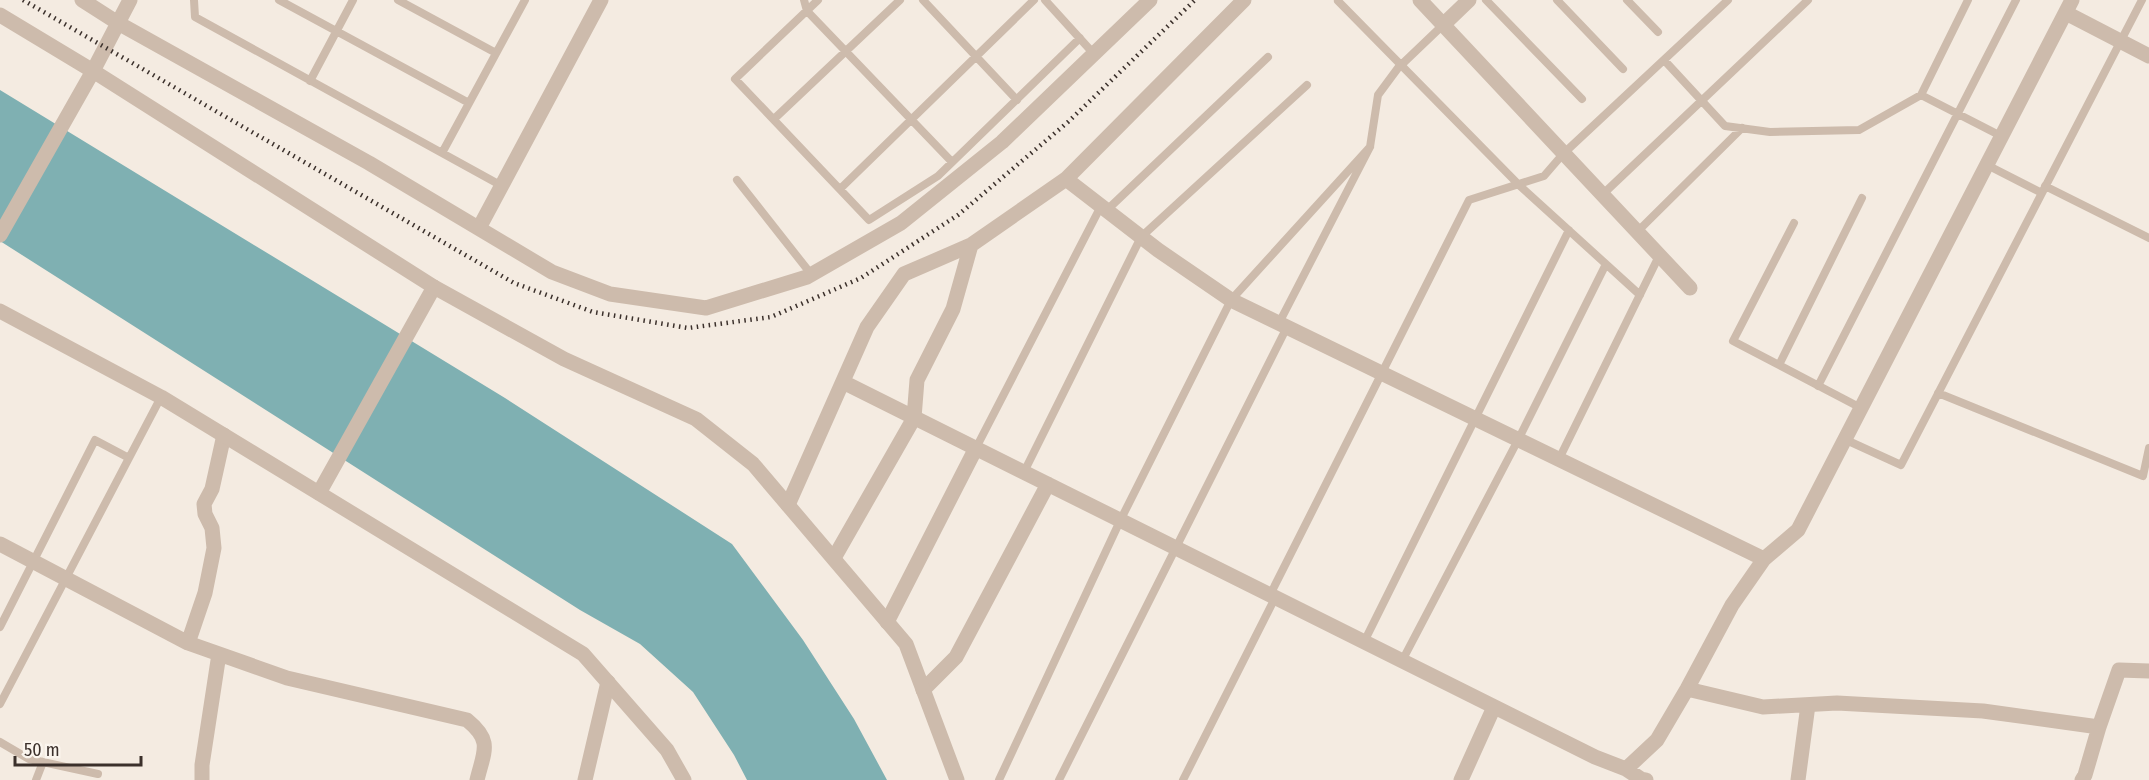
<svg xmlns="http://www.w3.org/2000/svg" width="2149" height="780" font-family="'Fira Sans Condensed',sans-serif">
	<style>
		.water { fill: #7fb0b2 }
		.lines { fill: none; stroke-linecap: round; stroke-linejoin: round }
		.service { stroke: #cdbbac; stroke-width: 8 }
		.minor { stroke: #cdbbac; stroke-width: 15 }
		.tertiary { stroke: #cdbbac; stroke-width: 15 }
		.rail { stroke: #3b302b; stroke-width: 4.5; stroke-dasharray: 1.5 4.5; stroke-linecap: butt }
	</style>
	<rect width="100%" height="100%" fill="#f4ebe1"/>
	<path class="water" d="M0,90l505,308 227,146 71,96 51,79 33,61h-140l-13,-25 -41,-63 -53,-48 -60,-34 -580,-369z"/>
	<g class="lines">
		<path class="service" d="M194,0l1,17 307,169
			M279,0l190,103
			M398,0l98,53
			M804,0l3,11 145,151
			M818,0l-83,79 134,141 69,-44 142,-138
			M923,0l94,100
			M1045,0l49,54
			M1486,0l96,99
			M1557,0l66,69
			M1627,0l31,32
			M1338,1l181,184 121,110
			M1664,60l61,66 45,6 89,-2 62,-35 80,41
			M310,81l43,-81
			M1921,95l47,-95
			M774,119l126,-119
			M442,153l83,-153
			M1987,165l55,28
			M737,180l74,94
			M2045,186l104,52
			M840,189l194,-189
			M1602,195l206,-195
			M1107,210l161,-153
			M1794,223l-61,118 128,67
			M1637,232l105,-104
			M1279,323l91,-176 8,-52 20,-27 45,-43
			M1779,365l83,-167
			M1818,386l198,-386
			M1938,393l205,83 6,-28
			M1844,439l57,26 241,-465
			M976,448l125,-242
			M1559,459l100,-203
			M1024,472l117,-235 166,-152
			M1270,595l199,-395 75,-24 19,-22 165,-154
			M0,627l95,-187 34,18
			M1364,642l205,-412
			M1402,661l116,-221 88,-176
			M0,704l161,-307
			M0,742l29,17 69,15
			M36,780l7,-18
			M999,780l121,-259 111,-221 139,-153
			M1059,780l228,-453
			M1183,780l92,-182"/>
		<path class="minor" d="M1420,0l270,288
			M2066,13l83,43
			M1443,25l26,-25
			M1066,179l92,71 73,50 533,259
			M479,228l122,-228
			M843,382l752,375 31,12 31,-29 30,-51 45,-84 32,-46 34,-29 274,-530
			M319,493l115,-206
			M788,505l79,-178 37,-53 67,-29 95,-66 178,-179
			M0,544l188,99 99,35 180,42c26,21 17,31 10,60
			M834,558l80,-140 3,-38 36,-71 18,-64
			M887,622l89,-174
			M188,643l17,-50 9,-45 -2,-20 -7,-14 -1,-10 8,-15 12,-54
			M1687,689l76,18 74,-4 146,8 116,16
			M923,690l33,-33 92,-173
			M1626,769l15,10 5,1
			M202,780v-15l17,-111
			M585,780l23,-98
			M1461,780l33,-73
			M1798,780l10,-75
			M2082,780l3,-5 14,-48 20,-57 30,1"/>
		<path class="tertiary" d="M82,0l36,23 251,140 183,109 58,22 96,14 101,-31 94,-54 101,-81 148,-142
			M0,15l93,56 341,216 130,72 132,60 57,45 153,180 51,136
			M0,235l93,-164 37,-71
			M0,311l161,86 422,257 84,96 17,30"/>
		<path class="rail" d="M23,0l491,283 79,29 95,16 83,-11 90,-39 97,-63 110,-93 127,-122"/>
	</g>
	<path d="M15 756v9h126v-9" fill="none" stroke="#3b302b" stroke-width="3"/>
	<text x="24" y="756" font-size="18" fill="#3b302b" stroke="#fbf5ee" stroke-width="4.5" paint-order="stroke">50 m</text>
</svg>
